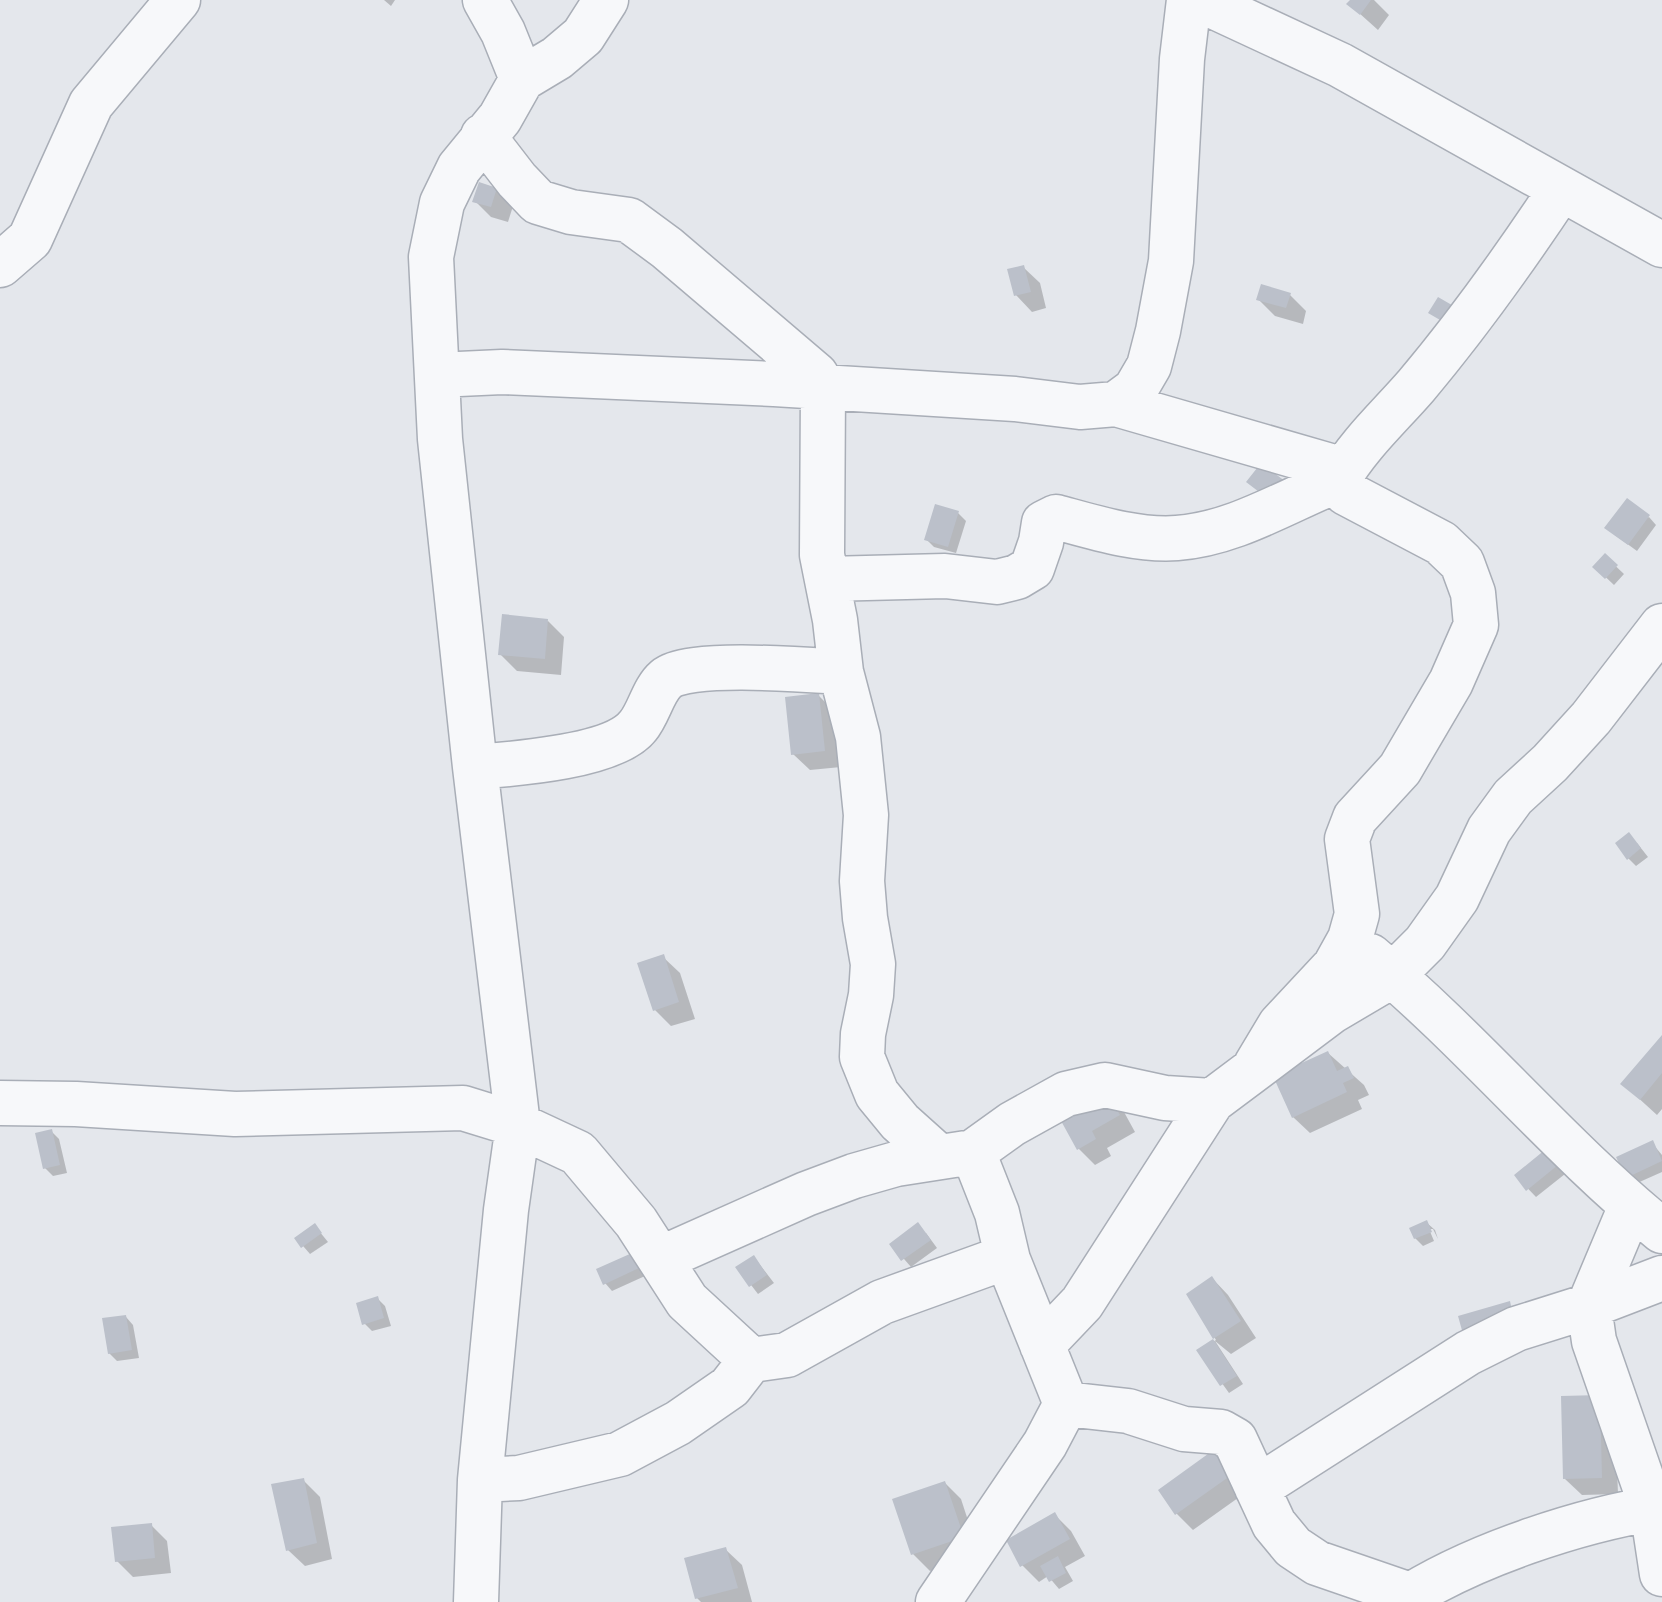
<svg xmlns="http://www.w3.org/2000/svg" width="1662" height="1602" font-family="'DejaVu Sans',sans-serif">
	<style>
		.shadow { fill: #0003 }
		.building { fill: #bbc0ca }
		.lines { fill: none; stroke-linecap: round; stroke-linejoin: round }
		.minor-casing { stroke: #a9aeb7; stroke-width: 47 }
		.minor { stroke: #f7f8fa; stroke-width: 44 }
	</style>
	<rect width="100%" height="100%" fill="#e4e7ec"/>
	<path class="shadow" d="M384,0h11l-4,6z
		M1352,0h22l15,15 -11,15 -29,-26z
		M496,189l17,17 -5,16 -17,-5 -16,-16z
		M1023,267l17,16 6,25 -14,4 -16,-17z
		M1289,294l17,17 -3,13 -28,-8 -17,-17z
		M958,513l8,8 -10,32 -22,-6 -8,-8z
		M1649,517l7,8 -19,26 -22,-16z
		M1605,556l19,18 -10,11 -19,-18z
		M548,621l16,16 -3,38 -44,-4 -17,-17z
		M818,695l17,17 6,55 -31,3 -17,-16z
		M1637,843l11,14 -12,9 -8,-8z
		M663,957l17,16 15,46 -24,7 -16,-16z
		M1662,1038v71l-5,6 -34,-31z
		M1328,1053l36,32 5,10 -11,5 4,9 -52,24 -17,-16z
		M1108,1096l16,16 11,20 -28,16 4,8 -16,9 -17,-17z
		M51,1131l8,8 8,34 -14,3 -8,-8z
		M1652,1143l10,12v17l-27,12 -8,-8z
		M1553,1160l12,14 -29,23 -20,-21z
		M1427,1223l8,7 3,9 -5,-10h-4l5,12 -11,5 -8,-8z
		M315,1226l13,16 -18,12 -13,-15z
		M926,1233l11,15 -26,19 -20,-23z
		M754,1257l20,26 -16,11 -20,-26z
		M639,1263l6,13 -33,15 -7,-8z
		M1212,1278l16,17 28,43 -25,16 -16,-13 28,43 -14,9 -30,-42 17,-11 -28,-45z
		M378,1299l7,7 6,20 -19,5 -8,-8z
		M126,1317l7,8 6,33 -22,3 -8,-8z
		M1563,1398l52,15 3,81 -36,1 -17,-16z
		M1219,1449l33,39 -59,42 -16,-16 -17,-23z
		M303,1480l17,17 12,62 -27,7 -17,-16z
		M945,1483l16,16 18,55 -49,17 -17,-17z
		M1055,1515l16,16 14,25 -20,11 8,14 -14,8 -11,-13 -9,6 -17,-17z
		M151,1525l16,16 4,32 -38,4 -16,-16z
		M725,1549l17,16 10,37h-51l-4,-4z"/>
	<path class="building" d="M1350,0h21l-11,15 -14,-11z
		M479,182l18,6 -6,19 -19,-5z
		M1024,265l7,27 -17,4 -7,-27z
		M1261,284l30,9 -5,15 -30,-8z
		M1438,297l19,11 -10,16 -19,-11z
		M1261,463l29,22 -15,19 -29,-22z
		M1627,498l23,17 -22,30 -24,-17z
		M935,504l24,7 -11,36 -24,-7z
		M1605,553l13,12 -13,14 -13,-12z
		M502,614l46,5 -3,40 -47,-4z
		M819,693l6,58 -34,4 -6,-58z
		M1629,832l12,16 -14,12 -12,-17z
		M664,954l15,48 -26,9 -16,-48z
		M1662,1035v38l-22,27 -20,-16z
		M1328,1051l9,20 11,-5 6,12 -11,5 4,9 -55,26 -19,-42z
		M1108,1094l12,21 -28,16 4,8 -19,11 -17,-31z
		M52,1129l8,36 -17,4 -8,-36z
		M1653,1140l9,21 -36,17 -10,-21z
		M1546,1149l12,16 -32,26 -12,-16z
		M1427,1220l5,12 -18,7 -5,-11z
		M918,1222l13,18 -30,21 -12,-17z
		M315,1223l7,10 -21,15 -7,-10z
		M632,1253l7,15 -36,17 -7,-16z
		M754,1255l13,20 -18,12 -14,-20z
		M1212,1276l29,45 -28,18 24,37 -17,10 -24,-36 17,-11 -27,-45z
		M378,1296l6,22 -22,7 -6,-22z
		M1510,1301l4,19 -51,14 -5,-18z
		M126,1315l6,35 -24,4 -6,-36z
		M1600,1395l2,83 -39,1 -2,-83z
		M1219,1446l18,25 -62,44 -17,-25z
		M304,1478l13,65 -31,8 -15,-67z
		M945,1481l19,56 -53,18 -19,-56z
		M1055,1512l15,27 -50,28 -14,-27z
		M152,1523l3,35 -40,4 -4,-35z
		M726,1547l12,41 -43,11 -11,-41z
		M1058,1556l8,17 -17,9 -9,-16z"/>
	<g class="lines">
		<defs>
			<path id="minor" d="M485,0l18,32 19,47
				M1200,0l140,65 322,180
				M483,136l34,44 21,22 33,10 58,8 38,28 149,127 7,13 -1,167 13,65 6,52 17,65 8,78 -4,66 3,37 8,46 -2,31 -8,39 -1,23 15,37 23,28 39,35
				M0,265l30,-26 61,-135 87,-104
				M437,375l65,-3 272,12 241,15 65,8 36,-3 19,-14 14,-24 9,-35 13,-70 11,-202 7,-59
				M1116,404l228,66
				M827,579l118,-3 52,6 20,-5 15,-9 9,-26 3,-19 12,-6c37,10 81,24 121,21 57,-4 109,-37 161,-58
				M475,767c38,-3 139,-10 163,-41 11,-13 15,-36 28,-47 22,-19 143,-9 175,-7
				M1370,956c103,86 188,190 292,275
				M1256,1065l24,-40 55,-59 15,-27 7,-25 -10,-75 8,-21 45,-49 51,-87 25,-57 -3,-32 -11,-30 -21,-20 -95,-50 -8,-13c21,-36 51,-63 78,-94 53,-63 100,-129 145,-197
				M0,1103l76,1 159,10 228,-6 55,17 60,28 58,69 51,79 64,59 36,-5 95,-53 119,-43 7,1 58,144 62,7 56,18 37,3 14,8 39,84 19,23 24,16 93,32
				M973,1152l24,61 11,47
				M1631,1206l-42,100 5,35 58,167 10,66
				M660,1259l146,-65 48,-18 42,-12 77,-12 39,-28 54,-30 39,-9 60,13 47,3
				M1042,1345l40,-42 130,-202 120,-90 61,-36 32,-32 32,-45 32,-68 24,-33 37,-34 41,-45 71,-92
				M480,1480l39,-2 101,-24 58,-31 52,-36 21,-27
				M1257,1488l211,-135 48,-24 73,-23 73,-28
				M476,1602l4,-122 26,-270 12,-85 -43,-358 -35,-328 -9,-182 11,-54 17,-35 41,-50 22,-39 35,-21 26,-22 23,-36
				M938,1602l107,-158 21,-40
				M1400,1602c70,-46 179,-82 262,-95"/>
		</defs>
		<use href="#minor" class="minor-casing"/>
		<use href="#minor" class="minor"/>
	</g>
</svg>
